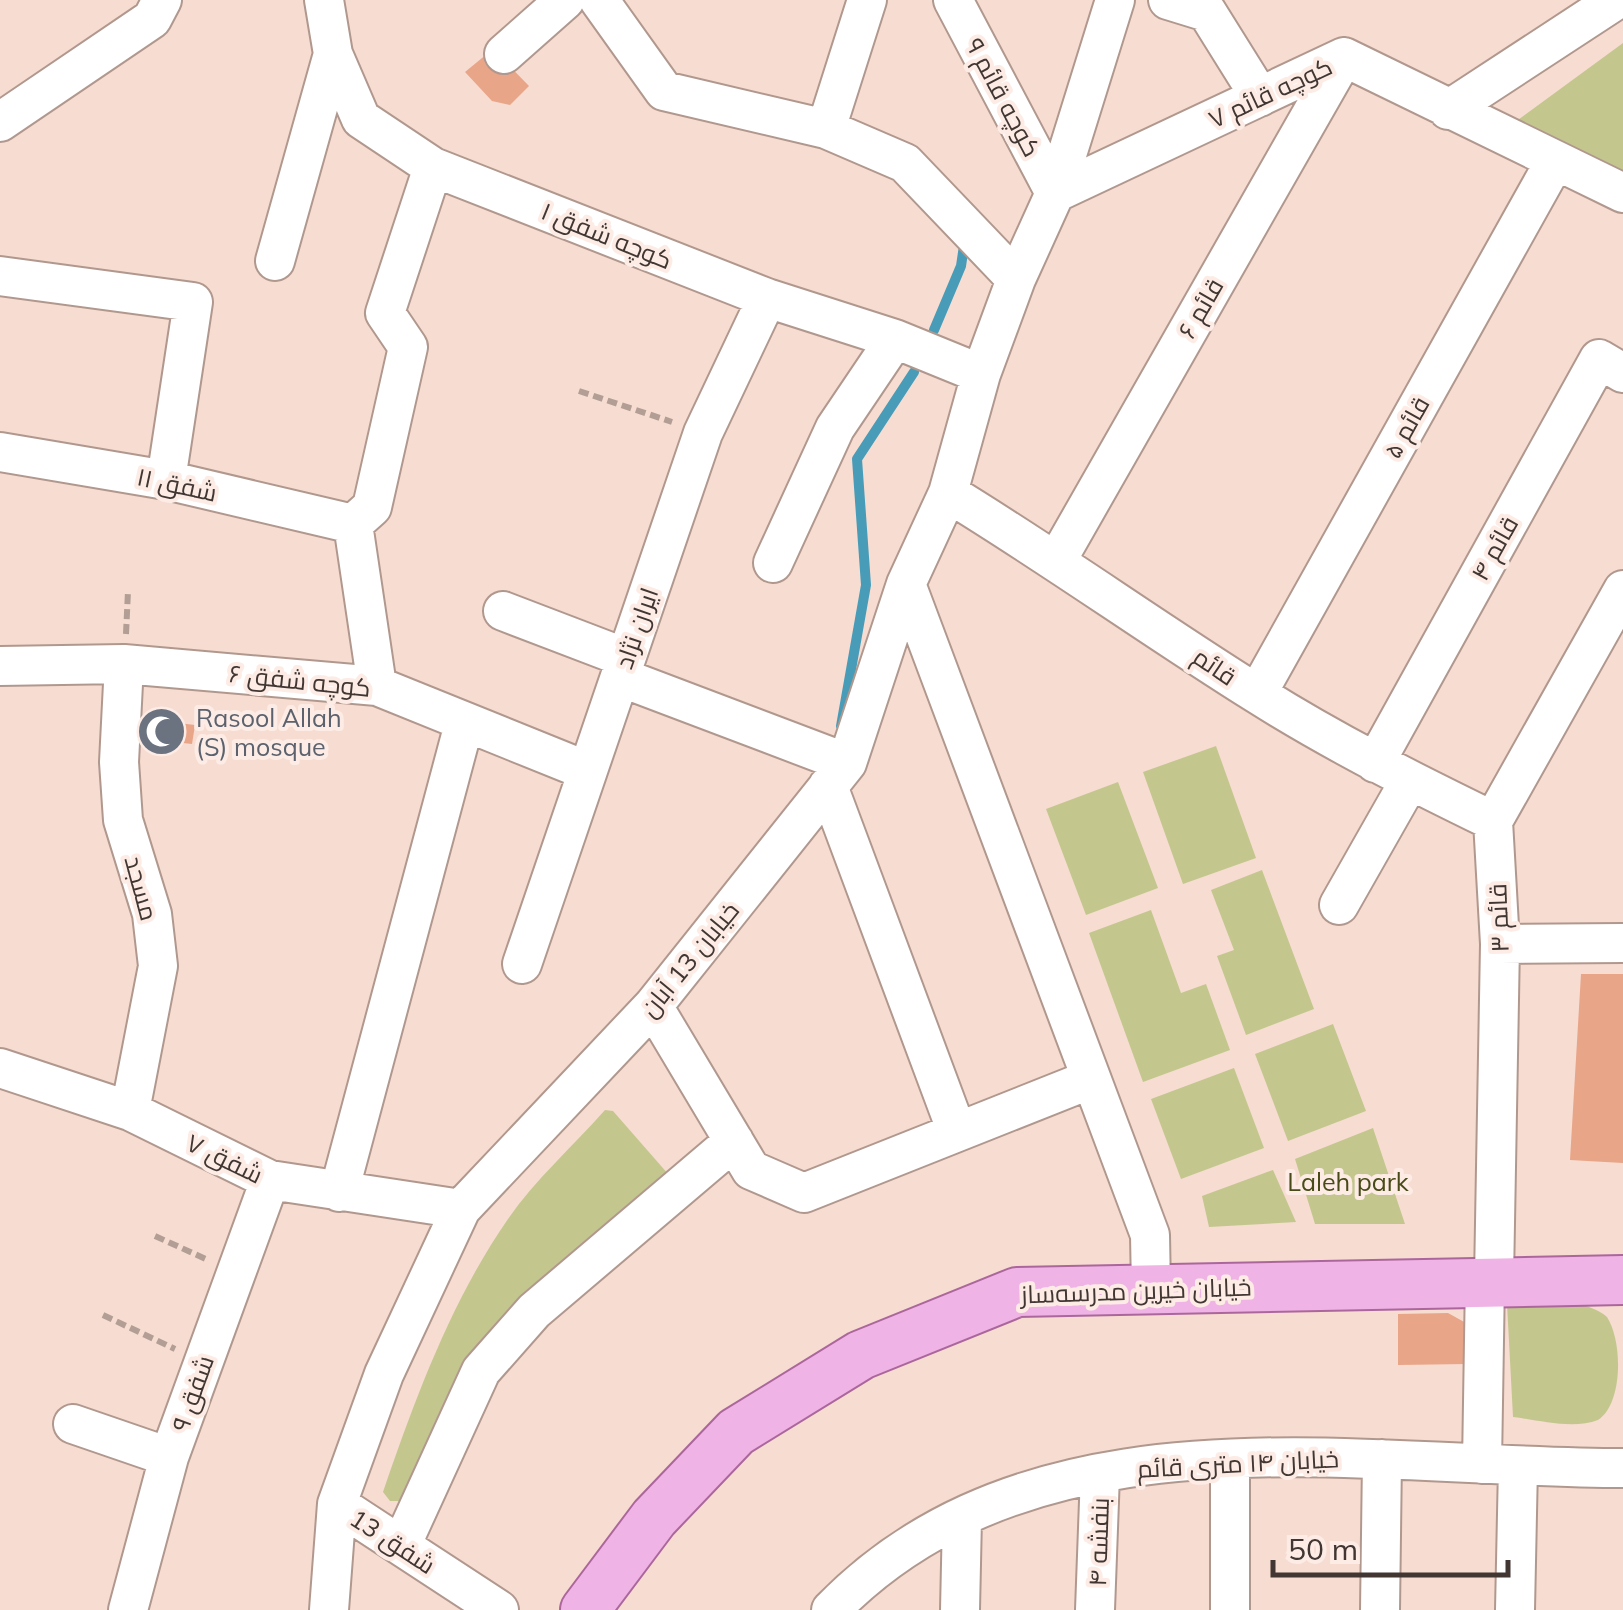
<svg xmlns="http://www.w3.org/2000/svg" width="1623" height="1610" font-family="Mulish,Cairo,sans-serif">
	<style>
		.green { fill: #c3c78e }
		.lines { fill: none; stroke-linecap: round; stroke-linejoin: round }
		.stream { stroke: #489cb7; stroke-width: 10 }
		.building { fill: #e8a588 }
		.minor-casing { stroke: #b1988e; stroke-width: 42 }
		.major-casing { stroke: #ab679c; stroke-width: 52 }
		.path { stroke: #b39e95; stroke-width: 6; stroke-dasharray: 10 5; stroke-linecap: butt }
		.minor { stroke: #fff; stroke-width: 38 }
		.major { stroke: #efb3e6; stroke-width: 48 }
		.labels { text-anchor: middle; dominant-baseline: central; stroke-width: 8; stroke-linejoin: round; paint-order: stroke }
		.street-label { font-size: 25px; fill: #413632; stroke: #fcece5 }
		.worship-label { font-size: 25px; fill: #5b616d; stroke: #fcece5; text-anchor: start }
		.park-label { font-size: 25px; fill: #484b17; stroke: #fcece5 }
	</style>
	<rect width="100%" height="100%" fill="#f7dcd1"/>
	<path class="green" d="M1623,43v133l-112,-51z
		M1216,746l40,112 -73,26 -40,-112z
		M1118,782l40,106 -72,27 -40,-106z
		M1262,870l52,139 -68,26 -29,-79 17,-6 -23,-60z
		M1151,910l30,83 25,-9 24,66 -87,32 -54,-149z
		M1333,1024l33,87 -78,30 -33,-87z
		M1234,1068l30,80 -83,31 -30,-80z
		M605,1110l8,1 56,64 -193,173 -75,153h-11l-7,-9c32,-93 68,-191 125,-273 27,-39 65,-73 97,-109z
		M1373,1128l32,96h-90l-20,-65z
		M1273,1170l23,52 -87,5 -7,-31z
		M1572,1301c10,4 27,8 35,16 16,25 16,87 -9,103 -25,10 -60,0 -85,-3l-6,-113z"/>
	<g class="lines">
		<path class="stream" d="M934,330l27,-64 4,-27
			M841,726l25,-141 -9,-126 57,-87"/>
	</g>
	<path class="building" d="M493,49l36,37 -19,19 -18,-4 -27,-29z
		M128,717l67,8 -3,19 -65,-7z
		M1581,974h42v189l-53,-3z
		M1448,1313l18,10 1,41 -69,1v-51z"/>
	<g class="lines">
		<defs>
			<path id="minor" d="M324,0l9,54 28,65 72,48 334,131 128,41 86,35
				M599,0l65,91 162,38 79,34 111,116
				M953,0l102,193
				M1168,0l39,12 53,85
				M504,54l61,-54
				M1448,110l168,-110
				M0,122l152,-103 10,-19
				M826,129l41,-129
				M1055,193l60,-193
				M275,261l58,-207
				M0,276l193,26 -27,178
				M0,452l166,28 187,44
				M948,493c105,64 205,136 309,201 76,48 156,88 236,127
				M1057,560l287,-503
				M773,563l62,-135 60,-89
				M906,584l244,651 1,53
				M503,611l123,47
				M124,664l-5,98 4,58 29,94 6,52 -28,145
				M0,666l124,-2 253,22 208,84
				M620,677l227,86
				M377,686l-24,-162 19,-17 36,-160 -23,-34 48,-146
				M1257,694l298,-533
				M1375,763l224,-404 24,14
				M828,786l129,346
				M1339,905l71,-125
				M1500,944l123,-1
				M522,964l181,-531 64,-135
				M653,1006l98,164 53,23 287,-114
				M0,1068l130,43 140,69 191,29
				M339,1192l125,-468
				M1494,1279l6,-335 -7,-123 130,-231
				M73,1424l96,33
				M1482,1464l3,-185
				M337,1504l162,106
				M401,1546l80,-175 53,-60 200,-170
				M128,1610l41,-153 101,-277
				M329,1610l8,-106 47,-130 77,-165 192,-203 194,-243 59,-179 42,-91 33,-119 35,-95 39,-86 289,-136 279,136
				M831,1610c206,-211 529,-142 792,-142
				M960,1610l2,-92
				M1095,1610l5,-136
				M1230,1610v-151
				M1380,1610l2,-151
				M1515,1610l3,-144"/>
			<path id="major" d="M585,1610l69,-92 82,-86 125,-77 156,-63 606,-12"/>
		</defs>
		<use href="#minor" class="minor-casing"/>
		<use href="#major" class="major-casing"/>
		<path class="path" d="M579,391l93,31
			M126,634l2,-43
			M155,1236l53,24
			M103,1315l72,34"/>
		<use href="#minor" class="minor"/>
		<use href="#major" class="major"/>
	</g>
	<defs>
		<symbol id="mosque-disc" viewBox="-11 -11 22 22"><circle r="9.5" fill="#6b7280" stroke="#fcece5"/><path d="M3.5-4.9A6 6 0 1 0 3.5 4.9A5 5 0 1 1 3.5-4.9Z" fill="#fff"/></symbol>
	</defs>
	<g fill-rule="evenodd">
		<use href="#mosque-disc" x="134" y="704" width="55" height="55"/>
	</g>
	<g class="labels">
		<g class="street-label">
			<text transform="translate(1270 92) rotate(-25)">کوچه قائم ۷</text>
			<text transform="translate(1004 97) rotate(62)">کوچه قائم ۹</text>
			<text transform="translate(607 235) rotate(22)">کوچه شفق ۱</text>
			<text transform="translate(1200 308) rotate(-60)">قائم ۶</text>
			<text transform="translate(1406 427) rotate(-61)">قائم ۵</text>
			<text transform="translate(177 484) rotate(12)">شفق ۱۱</text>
			<text transform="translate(1494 548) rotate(-61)">قائم ۴</text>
			<text transform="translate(636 628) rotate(-71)">ایران نژاد</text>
			<text transform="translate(1215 666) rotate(34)">قائم</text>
			<text transform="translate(300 680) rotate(6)">کوچه شفق ۶</text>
			<text transform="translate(142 888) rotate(75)">مسجد</text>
			<text transform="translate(1498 918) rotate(-92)">قائم ۳</text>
			<text transform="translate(689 959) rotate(-51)">خیابان 13 آبان</text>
			<text transform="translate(225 1158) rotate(26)">شفق ۷</text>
			<text transform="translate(1136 1290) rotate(-2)">خیابان خیرین مدرسه‌ساز</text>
			<text transform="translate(192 1393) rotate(-70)">شفق ۹</text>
			<text transform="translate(1238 1463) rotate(-3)">خیابان ۱۴ متری قائم</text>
			<text transform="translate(393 1541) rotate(33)">شفق 13</text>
			<text transform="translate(1098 1542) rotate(-88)">بنفشه ۴</text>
		</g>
		<g class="worship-label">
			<text x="196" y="717">Rasool Allah<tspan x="196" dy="29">(S) mosque</tspan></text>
		</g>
		<g class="park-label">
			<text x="1348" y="1181">Laleh park</text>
		</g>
	</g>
	<path d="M1273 1560v15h235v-15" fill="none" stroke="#413632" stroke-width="5"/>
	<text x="1288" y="1560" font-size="30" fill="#413632" stroke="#fcece5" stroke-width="8" paint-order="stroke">50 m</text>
</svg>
